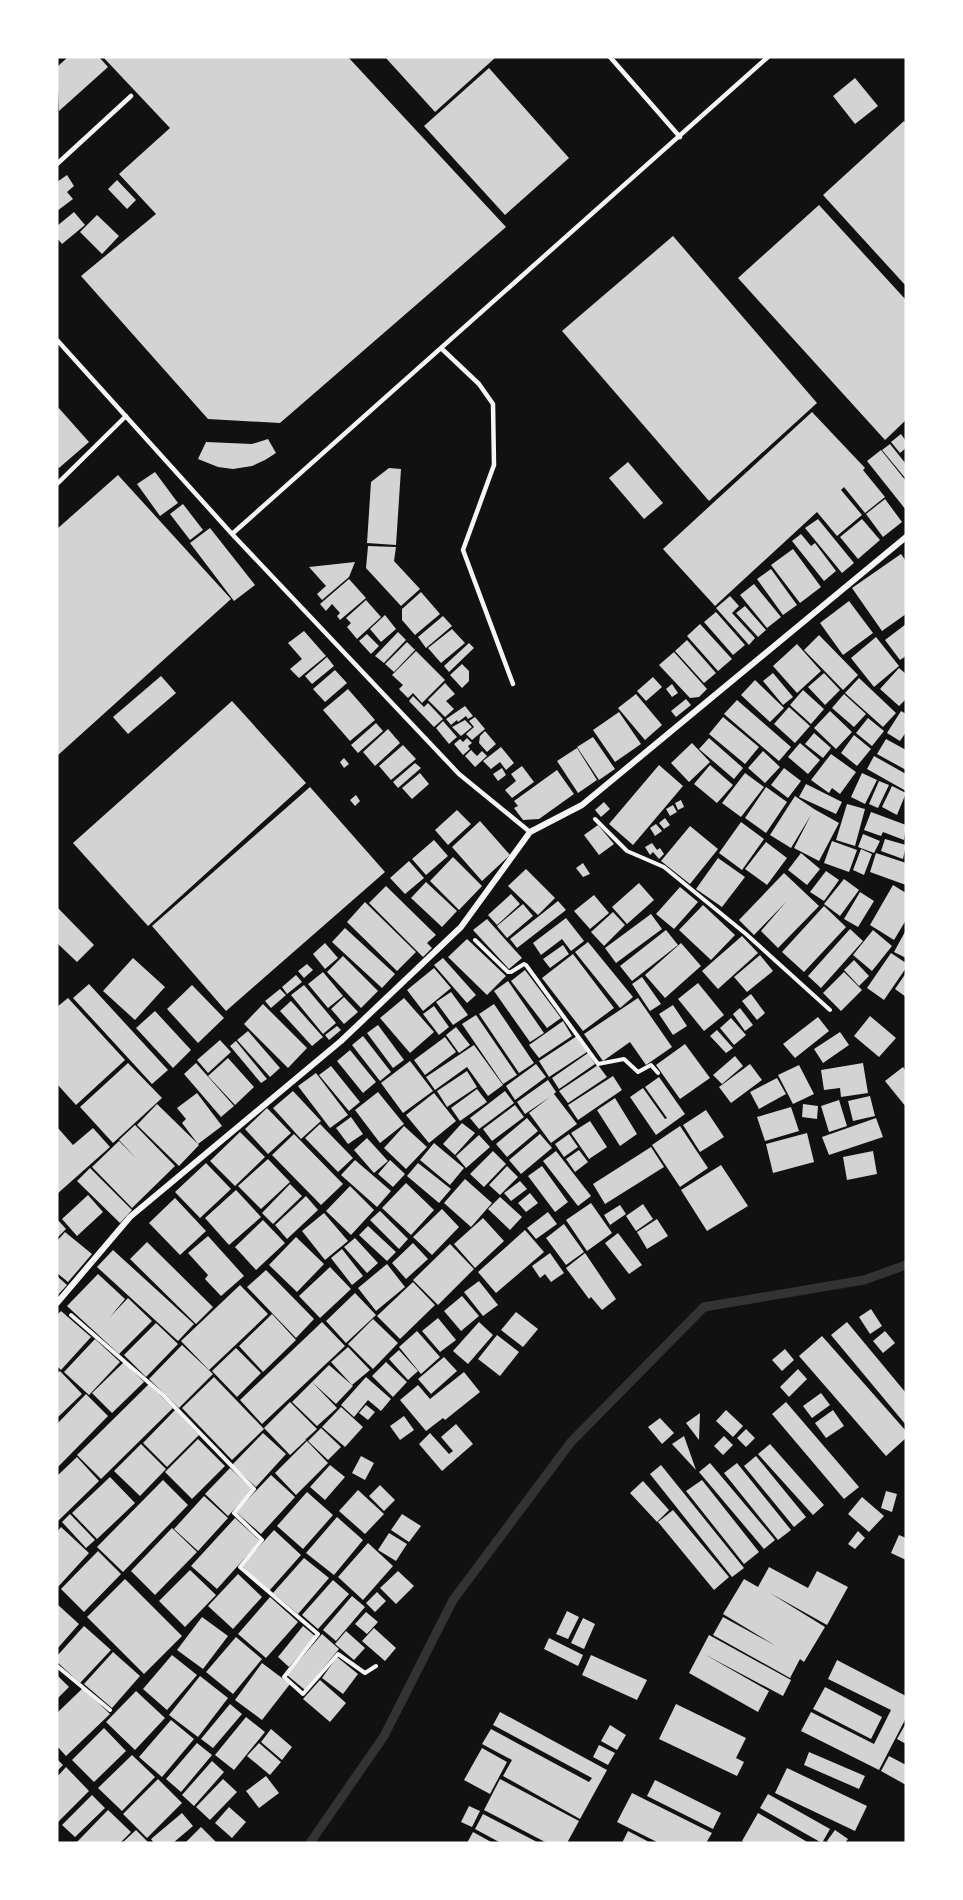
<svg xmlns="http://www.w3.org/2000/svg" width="963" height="1900" font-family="Rubik,sans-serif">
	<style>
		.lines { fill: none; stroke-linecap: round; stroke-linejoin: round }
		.stream { stroke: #333; stroke-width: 9 }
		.building { fill: #d3d3d3 }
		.path { stroke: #f5f5f5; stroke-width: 4 }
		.service { stroke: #f5f5f5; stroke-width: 4.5 }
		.minor { stroke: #f5f5f5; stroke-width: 6 }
	</style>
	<rect width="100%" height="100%" fill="#111"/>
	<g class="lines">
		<path class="stream" d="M310,1843l74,-107 69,-136 118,-158 133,-135 160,-27 42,-15"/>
	</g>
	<path class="building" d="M68,57h31l9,10 -49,44 -2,-44z
		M103,57h245l158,170 -226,196 -72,-4 -127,-143 75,-62 -37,-40 51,-46z
		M385,57h111l-61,55z
		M489,68l80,90 -64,57 -81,-89z
		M855,78l23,28 -23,18 -22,-28z
		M904,121l2,3v162l-83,-91z
		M67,175l7,11 -7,6 6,7 -16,12v-29z
		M117,180l19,20 -9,9 -19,-20z
		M819,205l87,95v120l-21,20 -147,-162z
		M74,212l11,13 -23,19 -5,-6v-12z
		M97,215l22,21 -17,18 -22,-22z
		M673,236l144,167 -108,98 -147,-170z
		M57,406l32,36 -30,26 -2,-2z
		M812,412l53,56 -2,2 22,27 -20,16 -21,-26 -3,3 21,25 -25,21 -20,-24 -102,94 -52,-57z
		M901,434l5,7v7l-6,5 -9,-11z
		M268,439l8,14 -11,7 -13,6 -19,3 -15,-2 -20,-8 8,-17 46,2z
		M890,444l16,20v15l-24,-29z
		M881,450l25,31v29l-39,-49z
		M628,462l35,41 -19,16 -35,-41z
		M389,468l12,1 -5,76 -29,-2 4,-61z
		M155,472l23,31 -18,13 -23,-32z
		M118,475l113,124 -174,157v-227z
		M885,499l17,23 -19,15 -17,-23z
		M183,504l20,26 -13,10 -20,-26z
		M818,519l36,44 -12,10 -37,-45z
		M862,519l18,21 -22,19 -18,-22z
		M210,528l45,57 -21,16 -44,-58z
		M801,534l10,12 4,-3 21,28 -12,10 -32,-40z
		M368,546l28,1 -2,14 26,28 -19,17 -35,-38z
		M793,549l28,38 -21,16 -29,-38z
		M901,554l5,7v53l-24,17 -30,-43z
		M355,562l-6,15 -27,23 -5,-6 9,-8 -17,-19z
		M771,569l26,36 -14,10 -26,-36z
		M349,579l17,19 -26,22 -3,-4 3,-3 -8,-9 -6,7 -6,-7z
		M754,584l27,33 -14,11 -27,-33z
		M421,592l19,22 -25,21 -13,-15v-11z
		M730,596l9,10 -7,7 23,25 -6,7 -33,-37z
		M366,600l15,17 -24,22 -10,-12 4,-4 -5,-5z
		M849,601l24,32 -30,22 -23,-32z
		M745,606l21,24 -8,7 -22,-24z
		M716,612l29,33 -12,10 -29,-33z
		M385,615l11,14 -15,13 -11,-13z
		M443,616l9,10 -26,22 -8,-11z
		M700,624l32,35 -14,12 -31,-35z
		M906,624v32l-6,4 -15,-20z
		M452,629l13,14 -24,20 -13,-15z
		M304,631l22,25 -27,22 -9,-9 12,-10 -14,-16z
		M398,632l8,8 -22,23 -9,-7z
		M367,634l12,12 -8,8 -12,-13z
		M819,635l39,40 -15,15 -39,-40z
		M876,637l23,29 -25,21 -23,-29z
		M687,640l29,33 -12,10 -29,-32z
		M407,642l8,8 -21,22 -9,-8z
		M469,643l5,5 -25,24 -5,-6z
		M797,644l24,27 -24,22 -24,-27z
		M416,651l29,29 -23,23 -9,-10 -5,5 -9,-9 4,-4 -11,-10z
		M674,652l33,37 -8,8 -9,1 -31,-33z
		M327,657l7,9 -22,18 -7,-8z
		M462,664l7,7v10l-7,7 -12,-13z
		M899,668l7,6v25l-7,7 -19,-17z
		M335,670l12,13 -22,19 -12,-13z
		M773,673l20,24 -10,8 -20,-24z
		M824,673l16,17 -15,15 -17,-18z
		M161,676l15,17 -48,41 -15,-17z
		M653,677l9,10 -16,14 -9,-10z
		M859,678l37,35 -13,14 -38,-34z
		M755,680l29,28 -14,14 -29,-27z
		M445,683l10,11 -9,7 8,8 -9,8 -17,-17z
		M672,684l6,9 -6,4 -6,-8z
		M348,689l27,31 -25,21 -27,-31z
		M803,690l21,19 -13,15 -21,-19z
		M636,694l26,31 -17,15 -27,-32z
		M844,694l22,20 -12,13 -22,-19z
		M413,696l11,11 4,-4 15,16 -9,8 -25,-26z
		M686,699l5,6 -15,12 -5,-6z
		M737,700l54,47 -12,14 -55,-47z
		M232,701l74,82 -158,143 -75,-83z
		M465,706l8,10 -5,3 -2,-3 -8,6 -1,-2 -6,5 -5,-6z
		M789,707l21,19 -15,17 -21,-19z
		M830,711l22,21 -16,17 -22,-21z
		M901,711l5,3v18l-6,9 -13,-8z
		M619,712l22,32 -26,18 -22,-32z
		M475,717l10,12 -13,11 -6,-6 8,-7 -5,-6z
		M723,717l36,30 -14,17 -36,-30z
		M868,718l16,13 -12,15 -16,-13z
		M465,720l7,7 -11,9 -9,-9z
		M443,721l14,16 -8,7 -13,-16z
		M376,723l7,8 -25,22 -7,-8z
		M388,729l12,14 -25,23 -12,-14z
		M485,731l11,13 -9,8 -8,-9 1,-7z
		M814,733l17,15 -8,10 -18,-14z
		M854,735l17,14 -14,17 -16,-13z
		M593,737l22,32 -16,11 -22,-33z
		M467,738l5,5 -4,3 2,3 -7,6 -9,-11 6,-5 3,3z
		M709,738l34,30 -9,11 -35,-30z
		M886,739l20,11v20l-29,-16z
		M692,743l18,19 -21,20 -18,-19z
		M800,743l20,17 -12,14 -20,-17z
		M403,745l13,14 -25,21 -12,-14z
		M501,747l13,16 -8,7 -6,-8 -9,7 -8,-8z
		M577,748l20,32 -19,13 -21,-32z
		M471,750l6,6 5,-5 5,5 -12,11 -10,-11z
		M763,751l17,16 -15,16 -17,-15z
		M831,754l25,18 -16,22 -8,-6 -3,5 -18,-13z
		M874,756l32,18v17l-39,-22z
		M344,758l5,6 -5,4 -4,-6z
		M415,763l6,5 -23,20 -5,-6z
		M659,765l24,21 -50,59 -24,-21z
		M710,765l23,20 -16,18 -23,-19z
		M522,766l12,16 -22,16 -7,-8 11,-9 -5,-7z
		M502,768l4,7 -8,6 -5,-7z
		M784,768l17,13 -13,17 -17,-13z
		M557,770l17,24 -35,25 -16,1 -9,-12 4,-2 -4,-5z
		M420,773l9,11 -17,15 -10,-11z
		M745,773l19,14 -23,30 -19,-14z
		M862,773l15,7 -12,24 -14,-7z
		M879,781l10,4 -11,23 -9,-4z
		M806,784l36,18 -6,12 -37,-17z
		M892,786l14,7 -9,22 -15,-8z
		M310,787l75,85 -159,139 -74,-85z
		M766,787l21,15 -21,31 -21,-15z
		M356,795l4,6 -5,5 -5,-6z
		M795,796l19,13 25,14 -20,38 -25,-13 17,-33 -20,33 -21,-13z
		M681,800l3,7 -6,3 -3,-7z
		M604,802l6,7 -9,8 -6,-7z
		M847,804l18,5 -10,37 -19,-6z
		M673,805l4,7 -7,4 -4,-7z
		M457,810l14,14 -23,21 -13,-15z
		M871,812l35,13 -2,15 -21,-8 -2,4 -17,-6z
		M665,818l5,7 -6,4 -5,-6z
		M480,821l30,34 -28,26 -30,-34z
		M741,822l23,17 -22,31 -23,-17z
		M656,824l6,7 -7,5 -5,-8z
		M598,825l16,19 -15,11 -15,-20z
		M690,826l28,23 -28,35 -29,-23z
		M863,834l17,7 -6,12 -16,-6z
		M885,839l21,6 -3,14 -22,-8z
		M434,840l14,16 -22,19 -14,-16z
		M832,841l25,9 -8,22 -25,-9z
		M766,842l21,16 -20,27 -22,-16z
		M652,843l5,7 3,-2 4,6 -5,5 -6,-7 -3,3 -5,-8z
		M861,849l11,5 -8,21 -11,-5z
		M801,853l19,16 -13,16 -19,-15z
		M876,853l30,10v22l-36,-13z
		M453,857l29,29 -23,24 -29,-29z
		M718,858l27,19 -23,30 -26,-18z
		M409,861l15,17 -19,16 -15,-16z
		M583,863l7,11 -7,3 -7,-9z
		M526,869l29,29 -17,17 -30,-29z
		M826,871l13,9 -15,21 -14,-9z
		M784,873l35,33 -41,42 -17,-17 25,-29 -32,33 -15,-15z
		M844,879l15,11 -19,26 -16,-12z
		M426,882l31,29 -15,16 -31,-29z
		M639,883l15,17 -27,24 -15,-17z
		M893,885l13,8v27l-12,20 -24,-15z
		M386,886l50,49 -9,8 5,5 -9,9 -54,-54z
		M680,887l18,15 -24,27 -18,-15z
		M860,892l14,9 -16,26 -14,-8z
		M511,894l9,10 -23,21 -9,-10z
		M594,895l15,18 -19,16 -16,-18z
		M558,901l8,9 -49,38 -7,-9z
		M365,902l51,50 -19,19 -50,-49z
		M523,904l10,12 -26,22 -10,-12z
		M703,905l32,30 -24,25 -32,-30z
		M824,906l22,21 -42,45 -22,-20z
		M57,907l37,38 -17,17 -20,-19z
		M613,912l12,13 -21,21 -13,-14z
		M651,914l11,15 -46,34 -11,-15z
		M566,918l18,23 -13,10 -9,-12 -21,16 -8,-12z
		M487,919l35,39 -13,11 -36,-39z
		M345,928l50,46 -13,14 -50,-46z
		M850,929l13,12 -42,47 -13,-12z
		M666,930l12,15 -46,36 -12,-15z
		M873,930l19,16 -20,25 -19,-16z
		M906,930v28l-12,-6z
		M742,936l16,17 -40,36 -16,-18z
		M467,939l39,37 -19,19 -39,-38z
		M588,942l45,55 -13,11 -45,-56z
		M325,943l13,15 -13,11 -12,-15z
		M681,943l20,23 -36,32 -20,-23z
		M563,945l6,9 -19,14 -7,-9z
		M891,953l15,10v5l-22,32 -17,-12z
		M573,954l41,54 -31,23 -41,-53z
		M760,955l13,16 -26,21 -13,-15z
		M343,956l35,35 -17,17 -34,-36z
		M133,958l32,29 -30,33 -32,-29z
		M443,958l33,37 -9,8 -33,-38z
		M854,960l15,16 -10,10 -15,-16z
		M307,964l6,6 -9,8 -6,-7z
		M434,968l17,20 -28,23 -16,-21z
		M525,970l36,48 -14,10 -36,-47z
		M323,972l20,24 -15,12 -20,-24z
		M844,972l18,18 -21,21 -18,-18z
		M906,973v24l-11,-8z
		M296,975l6,7 -15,12 -5,-7z
		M642,977l19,27 -11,7 -18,-27z
		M508,981l36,52 -14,9 -36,-51z
		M698,983l26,32 -20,16 -26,-32z
		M89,984l79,86 -16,14 -79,-86z
		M192,985l32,33 -26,25 -31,-34z
		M304,985l32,38 -13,11 -32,-39z
		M280,989l6,6 -15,13 -6,-7z
		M451,992l17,23 -15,10 -17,-23z
		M751,994l14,19 -8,7 -15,-19z
		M344,997l14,15 -14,12 -13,-15z
		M68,998l57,62 -49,45 -19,-21v-77z
		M404,998l30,34 -24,21 -30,-35z
		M638,998l34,49 -26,18 -16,-23 -27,19 -19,-27z
		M291,1001l32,36 -11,9 -32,-35z
		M263,1004l44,44 -19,20 -44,-44z
		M494,1004l40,59 -15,10 -40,-59z
		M673,1005l14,21 -14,9 -14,-21z
		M434,1006l15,21 -10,8 -16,-21z
		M740,1008l13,17 -8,6 -12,-17z
		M155,1011l36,39 -18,18 -37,-40z
		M476,1015l41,60 -14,9 -41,-60z
		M870,1016l26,22 -17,19 -25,-21z
		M818,1017l11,14 -34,27 -12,-14z
		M731,1018l15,17 -12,10 -14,-17z
		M563,1021l9,15 -33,22 -10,-13z
		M378,1025l26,35 -11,8 -26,-35z
		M337,1026l4,4 -12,10 -4,-5z
		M456,1027l14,18 -11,8 -13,-18z
		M717,1030l16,18 -7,5 -16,-17z
		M248,1031l32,37 -10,9 -33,-37z
		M840,1032l9,13 -26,18 -9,-14z
		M363,1036l28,36 -11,9 -28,-36z
		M577,1036l10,16 -38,25 -10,-16z
		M445,1037l11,15 -31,23 -11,-15z
		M220,1040l11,12 -23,21 -11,-13z
		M236,1041l31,38 -6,4 -31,-37z
		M685,1044l25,34 -30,21 -24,-34z
		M474,1045l29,40 -15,11 -21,-29 -32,23 -9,-13z
		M350,1050l26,32 -13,11 -26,-32z
		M588,1053l7,11 -36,25 -7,-11z
		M735,1056l8,10 -21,18 -9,-9z
		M228,1058l26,29 -19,18 -27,-29z
		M410,1061l23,30 -30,22 -22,-30z
		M128,1063l34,35 -49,45 -33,-36z
		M196,1063l38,43 -13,11 -37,-43z
		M863,1063l5,30 -27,4 -1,-9 -16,2 -3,-20z
		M536,1064l10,13 -31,23 -9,-14z
		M750,1064l12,16 -31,23 -12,-16z
		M598,1065l9,12 -39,26 -9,-12z
		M799,1065l15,29 -21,10 -15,-29z
		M331,1066l29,36 -11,9 -30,-36z
		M903,1067l3,4v36l-21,-26z
		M467,1071l10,16 -30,20 -10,-16z
		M316,1073l32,42 -18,13 -32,-42z
		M613,1076l9,14 -44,30 -10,-15z
		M659,1077l26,37 -29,21 -26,-38 13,-9 22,31 2,-1 -22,-31z
		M777,1078l9,16 -27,15 -9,-17z
		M548,1080l8,12 -2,2 23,30 -26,19 -22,-30 21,-16 -25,17 -8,-12z
		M477,1089l10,13 -27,19 -9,-13z
		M293,1091l28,30 -20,18 -28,-31z
		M505,1091l9,12 -35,26 -9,-11z
		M378,1092l26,32 -24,19 -25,-33z
		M197,1093l25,33 -24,18 -16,-21 4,-4 -9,-11z
		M434,1093l22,28 -27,22 -23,-28z
		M870,1096l5,20 -22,5 -5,-20z
		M615,1098l22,36 -17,12 -23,-36z
		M839,1100l8,26 -18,6 -8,-26z
		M157,1104l42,41 -20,21 -42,-41z
		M803,1104l15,2 -1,13 -15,-2z
		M515,1105l9,12 -32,24 -9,-12z
		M791,1107l8,24 -34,10 -8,-24z
		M267,1108l24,25 -23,21 -23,-25z
		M706,1110l18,27 -24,15 -17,-27z
		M351,1117l12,17 -15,10 -12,-16z
		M527,1118l11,13 -31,26 -11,-13z
		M876,1118l7,19 -54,18 -7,-18z
		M590,1121l17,26 -18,12 -18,-26z
		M462,1123l13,10 -20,22 -12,-11z
		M320,1124l33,34 -15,14 -33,-34z
		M135,1125l40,41 -43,42 -40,-41 27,-26 17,17 -17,-18z
		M404,1126l23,21 -21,22 -22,-21z
		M680,1126l28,42 -28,19 -28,-42z
		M57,1127l16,18 20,-17 17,19 -53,47z
		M240,1132l25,25 -30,29 -25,-25z
		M807,1133l7,29 -41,11 -7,-29z
		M294,1134l49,50 -22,21 -49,-50z
		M540,1134l12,14 -31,26 -12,-14z
		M569,1134l9,13 -14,10 -9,-13z
		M479,1135l11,12 -24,21 -10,-12z
		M367,1138l21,23 -14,12 -20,-23z
		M434,1143l30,25 -14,17 -30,-25z
		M651,1147l13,20 -59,37 -12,-20z
		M579,1150l9,12 -13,10 -9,-13z
		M493,1151l13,13 -22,23 -14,-13z
		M556,1151l35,45 -13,10 -35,-45z
		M873,1151l4,23 -30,6 -4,-23z
		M268,1159l22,23 -29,27 -23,-23z
		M355,1160l36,31 -14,16 -36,-32z
		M390,1160l15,14 -12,13 -15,-13z
		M206,1163l25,26 -31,29 -25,-26z
		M418,1163l33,26 -12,14 -32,-27z
		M721,1165l27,41 -41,25 -26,-41z
		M507,1166l11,11 -18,18 -11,-10z
		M542,1166l26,36 -13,10 -27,-36z
		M90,1168l42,42 -12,13 -43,-42z
		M465,1179l27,24 -21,24 -27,-24z
		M520,1181l7,8 -16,12 -7,-8z
		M406,1183l28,27 -23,25 -29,-27z
		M290,1184l12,12 -29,28 -11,-11z
		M350,1186l24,24 -23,25 -25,-24z
		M236,1190l25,27 -32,28 -24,-27z
		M530,1193l8,10 -12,9 -8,-9z
		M88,1195l15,17 -26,24 -15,-17z
		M306,1196l12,14 -31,29 -12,-14z
		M500,1197l22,20 -12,13 -22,-21z
		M175,1198l31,33 -26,24 -31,-32z
		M591,1203l21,30 -25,18 -21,-31z
		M643,1204l10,15 -17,12 -10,-15z
		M620,1205l6,9 -16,11 -6,-10z
		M442,1209l17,18 -27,28 -19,-18z
		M380,1211l28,28 -9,10 -29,-29z
		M548,1212l9,12 -21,15 -9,-11z
		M324,1213l24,28 -23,19 -23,-29z
		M483,1218l21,23 -29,27 -21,-24z
		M57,1219l9,10 -9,9z
		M657,1219l11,17 -21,13 -10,-17z
		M263,1220l22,23 -29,27 -21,-23z
		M564,1224l20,28 -18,13 -20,-27z
		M368,1226l28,26 -9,9 -28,-26z
		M525,1230l19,22 -48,41 -18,-21z
		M65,1232l27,22 -24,28 -11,-9v-32z
		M618,1233l24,32 -13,9 -24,-31z
		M208,1236l36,40 -23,20 -16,-17 3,-4 -20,-22z
		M296,1237l28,27 -27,28 -28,-27z
		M355,1238l23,25 -11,10 -23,-26z
		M147,1242l66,65 -17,17 -66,-65z
		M413,1243l15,16 -22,20 -14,-16z
		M450,1244l24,25 -36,36 -25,-25z
		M342,1249l21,27 -11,9 -21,-27z
		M113,1250l81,74 -16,17 -81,-74z
		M550,1253l14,20 -13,9 -6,-8 -5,4 -8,-12z
		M585,1253l31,46 -14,11 -11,-13 -2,2 -23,-31z
		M387,1264l18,23 -29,24 -18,-23z
		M330,1267l21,22 -31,29 -21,-22z
		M266,1270l48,49 -18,19 -49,-51z
		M98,1274l27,25 -15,18 18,-19 24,23 -33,33 -52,-48z
		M57,1276l10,9 -10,11z
		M479,1281l19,24 -15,11 -19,-24z
		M413,1282l22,23 -35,34 -23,-23z
		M240,1285l28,29 -59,56 -28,-29z
		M355,1293l21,22 -30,28 -20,-22z
		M462,1296l17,20 -18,15 -17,-20z
		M871,1309l11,17 -12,8 -11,-17z
		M61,1311l30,26 -30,33 -4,-4v-51z
		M516,1312l22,17 -15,18 -22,-17z
		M272,1314l24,26 -33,32 -24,-26z
		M438,1318l18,22 -16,12 -18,-21z
		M373,1319l25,24 -25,26 -25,-25z
		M322,1322l23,24 -83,78 -22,-24z
		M479,1322l14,13 -25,29 -15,-13z
		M847,1322l59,71v32l-75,-90z
		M156,1323l22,21 -32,33 -22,-22z
		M417,1331l23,26 -19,17 -22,-27z
		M885,1331l10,12 -12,10 -10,-12z
		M497,1335l22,17 -19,24 -22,-17z
		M822,1336l84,95v7l-20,18 -87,-100z
		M95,1339l25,23 -31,33 -25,-23z
		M182,1345l31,29 -34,34 -30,-29z
		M348,1347l22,23 -18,15 -21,-23z
		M236,1348l25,25 -24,24 -25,-26z
		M785,1349l9,11 -12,11 -10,-11z
		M399,1350l19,21 -10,9 -19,-21z
		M444,1357l13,14 -26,23 -13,-15z
		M124,1362l20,20 -32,31 -20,-20z
		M386,1362l21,20 -14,15 -21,-21z
		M329,1365l24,21 -17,18 -24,-22z
		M798,1369l9,10 -18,18 -9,-10z
		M60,1371l22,23 -25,24v-45z
		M464,1372l16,20 -35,28 -2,-2 -17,13 -26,-31 18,-15 12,14z
		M214,1377l50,52 -32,31 -50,-52z
		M366,1377l25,22 -10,12 -13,-11 -14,17 -13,-12z
		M312,1382l25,26 -20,18 -25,-24z
		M149,1384l24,24 -72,71 -24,-24z
		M821,1393l9,12 -18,13 -9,-12z
		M86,1394l22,22 -51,52v-44z
		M290,1402l27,27 -11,10 -1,-1 1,2 -16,15 -26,-27z
		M786,1402l73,85 -15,12 -72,-85z
		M366,1405l9,7 -7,8 -9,-7z
		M341,1407l22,20 -18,20 -23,-20z
		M175,1410l24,25 -32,32 -24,-24z
		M726,1410l17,16 -10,11 -17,-16z
		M833,1410l11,16 -18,12 -11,-15z
		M700,1413l-1,27 -13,-17z
		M404,1416l10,14 -14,10 -10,-14z
		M660,1418l14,15 -12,11 -14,-17z
		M456,1424l17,20 -31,27 -23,-27 11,-11 19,21 4,-3 -12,-14z
		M321,1428l20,19 -13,13 -20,-19z
		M746,1429l9,9 -9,9 -9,-9z
		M263,1433l23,21 -30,33 -24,-22z
		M684,1436l12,34 -24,-26z
		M724,1436l9,9 -10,10 -9,-9z
		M198,1439l27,27 -33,33 -27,-27z
		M307,1441l21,22 -32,32 -21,-22z
		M141,1444l25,25 -26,27 -26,-25z
		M770,1444l54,61 -11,10 -55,-61z
		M361,1456l13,7 -9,17 -13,-7z
		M756,1456l50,61 -12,10 -50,-61z
		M77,1457l22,24 -41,40 -1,-45z
		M710,1463l65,77 -11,9 -65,-77z
		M737,1463l54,67 -13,10 -54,-67z
		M330,1465l15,12 -20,23 -15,-13z
		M661,1465l83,103 -12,9 -82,-103z
		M230,1468l23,22 -25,26 -23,-22z
		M271,1475l24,22 -34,37 -25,-22z
		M110,1477l25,26 -38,36 -25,-26z
		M163,1480l25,25 -65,67 -26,-25z
		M702,1480l57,72 -15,12 -58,-73z
		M643,1481l26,29 -12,12 -27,-29z
		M380,1485l15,15 -11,11 -15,-15z
		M358,1490l26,24 -19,20 -26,-23z
		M886,1491l11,3 -5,18 -11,-4z
		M307,1492l26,23 -30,34 -26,-23z
		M204,1496l24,22 -30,33 -24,-22z
		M862,1497l22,19 -15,16 -21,-18z
		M673,1510l56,67 -15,13 -56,-68z
		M70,1514l25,26 -9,8 -24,-26z
		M402,1514l19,12 -12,16 -18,-12z
		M337,1517l26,23 -29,35 -28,-22z
		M235,1518l25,23 -43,48 -26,-23z
		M61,1527l28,26 -32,35v-56z
		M172,1528l25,24 -42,43 -24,-24z
		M274,1530l27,25 -32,36 -27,-25z
		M858,1531l7,7 -10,11 -7,-5z
		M389,1533l18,11 -11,17 -18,-11z
		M899,1535l7,3v22l-15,-7z
		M368,1543l25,23 -30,34 -25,-23z
		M98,1551l23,23 -37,38 -23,-23z
		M304,1558l25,20 -31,36 -25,-21z
		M769,1567l39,21 9,-17 31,16 -21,38 -57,-32 55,34 -21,35 -4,-3 -10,19 -77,-43 10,-18 53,29 -53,-32 21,-35 14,8z
		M190,1570l26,25 -31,32 -26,-26z
		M398,1571l16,15 -18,18 -16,-16z
		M238,1574l24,23 -29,32 -25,-23z
		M125,1579l57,57 -38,38 -57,-57z
		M333,1580l16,14 -31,35 -16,-14z
		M377,1592l9,9 -11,11 -9,-9z
		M352,1596l13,11 -29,34 -13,-11z
		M270,1597l28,25 -32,36 -28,-24z
		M57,1604l22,20 -22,25z
		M567,1611l12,6 -11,22 -12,-5z
		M366,1612l12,10 -11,12 -12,-10z
		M202,1617l26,19 -25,33 -26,-19z
		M583,1618l12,6 -11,25 -13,-6z
		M84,1626l27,24 -31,33 -23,-21v-6z
		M303,1626l12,10 -26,31 -11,-10z
		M374,1628l22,20 -11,13 -23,-20z
		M346,1631l19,17 -11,12 -19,-16z
		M322,1634l17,15 -34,41 -18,-15z
		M709,1635l82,45 -8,16 -79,-42 65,37 -11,21 -69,-39z
		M236,1637l26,22 -29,35 -27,-22z
		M549,1638l34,17 -5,11 -34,-17z
		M113,1652l27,24 -28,32 -28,-24z
		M172,1655l25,20 -30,35 -24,-21z
		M591,1655l56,25 -10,20 -55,-25z
		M337,1657l21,17 -15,20 -21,-16z
		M837,1660l69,36v22l-27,52 -78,-39 10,-19 63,32 17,-34 -63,-31z
		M262,1663l28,21 -28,36 -27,-20z
		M57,1675l12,12 -12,12z
		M200,1676l28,22 -30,39 -29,-22z
		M320,1680l26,23 -16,19 -27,-23z
		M825,1687l57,30 -11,22 -58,-30z
		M83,1688l27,26 -44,42 -9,-10v-33z
		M136,1691l29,27 -30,32 -29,-28z
		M230,1704l12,10 -29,34 -12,-9z
		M676,1704l70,34 -10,20 8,4 -7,14 -78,-37z
		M500,1712l107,58 -27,49 -77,-43 9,-16 -30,-16 9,-15 98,53 3,-4 -99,-53z
		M246,1717l19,15 -31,38 -19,-15z
		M171,1720l23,19 -32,38 -23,-20z
		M906,1723v21l-9,-5z
		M610,1725l16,10 -9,15 -16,-9z
		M104,1728l22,23 -32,31 -22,-22z
		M271,1729l21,18 -10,13 -21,-18z
		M197,1743l15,12 -31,37 -15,-13z
		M259,1743l22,19 -11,13 -23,-19z
		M599,1745l16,8 -7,12 -15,-8z
		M482,1748l25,14 -17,32 -26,-14z
		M809,1752l56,24 -6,13 -55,-24z
		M132,1755l23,22 -33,34 -24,-23z
		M889,1756l17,9v20l-25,-14z
		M57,1759l6,6 -6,6z
		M212,1761l12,11 -30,34 -12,-11z
		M66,1767l23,24 -31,31 -1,-45z
		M787,1768l80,38 -12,25 -80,-38z
		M266,1776l13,17 -20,15 -13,-17z
		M158,1779l24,24 -35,35 -24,-24z
		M223,1779l14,13 -27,28 -14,-13z
		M500,1779l79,42 -12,22h-20l-63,-33z
		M655,1780l66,33 -8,16 -66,-33z
		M632,1793l80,40 -6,10h-47l-42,-21z
		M768,1794l62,35 -8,14 -62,-35z
		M92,1795l13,13 -30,29 -13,-12z
		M469,1806l11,5 -8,16 -11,-5z
		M229,1807l17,15 -14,16 -17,-15z
		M108,1810l23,22 -11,11h-44z
		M182,1813l11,13 -20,17h-19l-3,-4z
		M758,1813l51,30h-64l-3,-2z
		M483,1814l56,29h-38l-26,-14z
		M201,1827l16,16h-32z
		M136,1830l13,13h-27z
		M835,1830l13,9 -3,4h-14l-4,-2z
		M628,1831l23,12h-29z
		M473,1832l20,11h-26z"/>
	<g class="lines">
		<path class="path" d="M595,819l32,32 37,16 82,67 84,76
			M475,940l33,32h3l13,-8 2,1 72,99 26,-5 14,13 13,-7 7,8
			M71,1315l92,80 91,94 -20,24 28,27 -22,27 78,67 -34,43 19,17 35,-40 27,19 11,-7
			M57,1666l53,44"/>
		<path class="service" d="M610,57l70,80
			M57,164l74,-68
			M57,340l175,194 227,240 71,58
			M442,349l37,35 14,20 1,61 -31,85 50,134
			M57,484l69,-68
			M232,534l536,-477"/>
		<path class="minor" d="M57,1303l73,-86 211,-176 120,-114 69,-95 52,-27 324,-268"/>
	</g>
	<rect width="963" height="1900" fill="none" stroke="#ffffff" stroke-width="117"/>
</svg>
